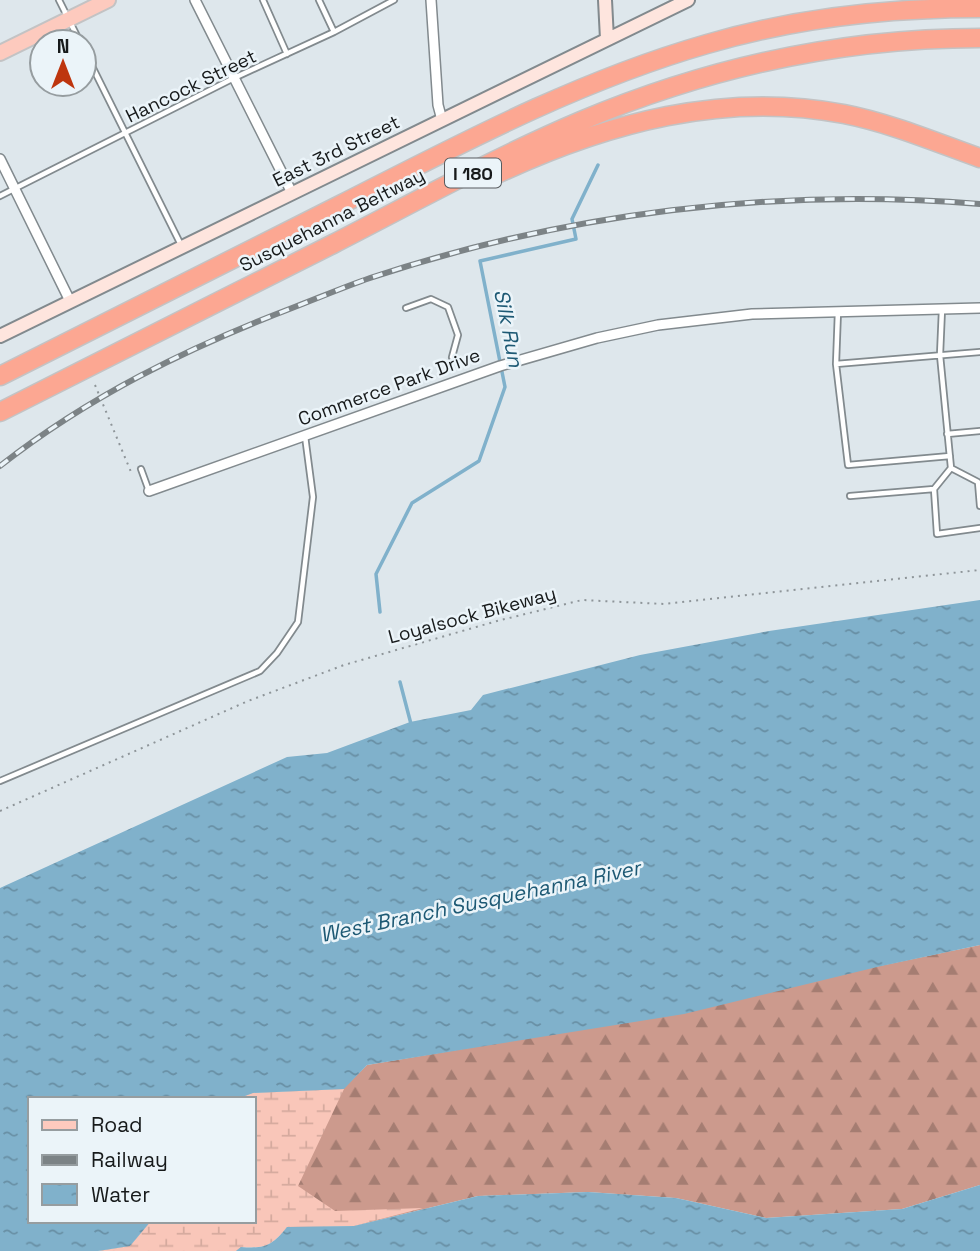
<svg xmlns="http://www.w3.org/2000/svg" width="980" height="1251" font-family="'Space Grotesk',sans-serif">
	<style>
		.forest { fill: url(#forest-firs) }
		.wetland { fill: url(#wetland-marsh) }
		.water { fill: url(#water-ripples) }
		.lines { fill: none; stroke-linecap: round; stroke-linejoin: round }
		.stream { stroke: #80b1cb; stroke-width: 3.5 }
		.lane-casing { stroke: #828a8e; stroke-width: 8 }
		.street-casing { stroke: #828a8e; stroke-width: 12 }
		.secondary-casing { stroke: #828a8e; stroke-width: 16 }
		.primary-casing { stroke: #c3c3c4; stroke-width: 18 }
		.highway-casing { stroke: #c3c3c4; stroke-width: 21 }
		.path { stroke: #8e9599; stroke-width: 2; stroke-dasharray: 2 5; stroke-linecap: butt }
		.lane { stroke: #fff; stroke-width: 4.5 }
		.street { stroke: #fff; stroke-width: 9 }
		.secondary { stroke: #fee5de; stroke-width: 12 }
		.primary { stroke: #fdcabe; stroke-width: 14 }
		.highway { stroke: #fca792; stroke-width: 18 }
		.rail-casing { stroke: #7c8386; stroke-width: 6 }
		.rail { stroke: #ebf4f9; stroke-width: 3.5; stroke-dasharray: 10; stroke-linecap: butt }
		.labels { text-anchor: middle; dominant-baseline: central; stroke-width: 5; stroke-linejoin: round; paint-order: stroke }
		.shield { fill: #ebf4f9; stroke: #575b5e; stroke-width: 2 }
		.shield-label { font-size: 18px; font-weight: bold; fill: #171a1b }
		.street-label { font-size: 19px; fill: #171a1b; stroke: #ebf4f9 }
		.water-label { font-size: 21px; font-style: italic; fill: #1d5974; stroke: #ebf4f9 }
	</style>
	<defs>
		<pattern id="forest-firs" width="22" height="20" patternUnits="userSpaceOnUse" patternTransform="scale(1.75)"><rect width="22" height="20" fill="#cc9a8d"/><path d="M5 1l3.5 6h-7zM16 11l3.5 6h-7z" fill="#a57d72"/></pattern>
		<pattern id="wetland-marsh" width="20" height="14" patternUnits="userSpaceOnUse" patternTransform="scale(1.75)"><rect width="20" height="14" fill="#f9c6b9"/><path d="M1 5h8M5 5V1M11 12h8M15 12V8" fill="none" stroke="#d5aa9e"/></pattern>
		<pattern id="water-ripples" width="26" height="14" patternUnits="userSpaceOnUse" patternTransform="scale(1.75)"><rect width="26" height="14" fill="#80b1cb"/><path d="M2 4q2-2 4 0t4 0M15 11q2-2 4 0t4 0" fill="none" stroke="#688fa4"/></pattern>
	</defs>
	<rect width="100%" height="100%" fill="#dee7ec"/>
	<path class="forest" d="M980,945v240l-78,24 -136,9 -90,-20 -88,-6 -110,4 -124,30 -67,1c-19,24 -33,10 -51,24h-138l32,-5 21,-25h103v-122h-17l15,-6 91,-4 24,-24 197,-33z"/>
	<path class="wetland" d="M344,1089l-46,97 37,25 88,-3 -69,18 -67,1c-15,19 -23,22 -46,20l-5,4h-138l32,-5 21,-25h103v-122h-17l15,-6z"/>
	<path class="water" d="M980,600v345l-103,22 -193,47 -317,51 -23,24 -91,4 -16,6h-207v122h121l-21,25 -32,5h-98v-363l287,-131 40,-4 83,-31 61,-12 12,-15 157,-40 129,-24z
		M980,1185v66h-744l5,-4c23,2 31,-1 46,-20l67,-1 124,-30 110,-4 88,6 90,20 136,-9z"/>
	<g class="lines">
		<path class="stream" d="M380,612l-4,-38 36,-71 67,-42 26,-74 -25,-126 96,-22 -4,-20 26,-54
			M400,682l11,42"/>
		<defs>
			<path id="lane" d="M59,0l21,42
				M263,0l24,54
				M319,0l15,32
				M84,50l98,197
				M0,196l234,-118 100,-46 60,-32
				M406,308l25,-9 17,8 10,28 -6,22
				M942,309l-2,46 11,113 -17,21 3,45 43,-6
				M838,311l-2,53 12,101 102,-9
				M836,364l144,-12
				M947,434l33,-3
				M951,468l27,14 2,24
				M141,469l8,22
				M850,496l84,-7
				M0,781l260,-110 17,-18 21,-31 15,-125 -8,-61"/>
			<path id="street" d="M195,0l97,193
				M431,0l7,105 4,15
				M0,159l70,142
				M149,491l351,-125 97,-28 61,-13 94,-11 228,-6"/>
			<path id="secondary" d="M605,0l2,39
				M0,336l688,-336"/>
			<path id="primary" d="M0,53l108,-53"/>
			<path id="highway" d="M499,173c108,-50 225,-82 345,-59 46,9 91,28 136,44
				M0,376c114,-58 228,-115 342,-172 118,-60 236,-123 365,-160 88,-26 181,-36 273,-36
				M0,412c111,-57 222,-112 333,-168 82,-42 163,-87 248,-123 126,-53 262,-83 399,-83"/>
		</defs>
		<use href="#lane" class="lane-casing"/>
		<use href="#street" class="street-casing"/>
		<use href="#secondary" class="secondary-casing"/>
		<use href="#primary" class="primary-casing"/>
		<use href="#highway" class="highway-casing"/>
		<path class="path" d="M95,385l36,87
			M0,811l248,-110 96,-36 153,-44 85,-21 82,4 316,-34"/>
		<use href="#lane" class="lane"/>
		<use href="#street" class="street"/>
		<use href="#secondary" class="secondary"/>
		<use href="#primary" class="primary"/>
		<use href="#highway" class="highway"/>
		<defs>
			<path id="rail" d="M0,466c88,-69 187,-118 292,-158 26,-10 52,-21 78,-30 196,-65 405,-91 610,-74"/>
		</defs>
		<use href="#rail" class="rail-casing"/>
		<use href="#rail" class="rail"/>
	</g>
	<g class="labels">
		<rect class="shield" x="445" y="158.5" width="56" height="29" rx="5"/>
		<g class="shield-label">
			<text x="473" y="173">I 180</text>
		</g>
		<g class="street-label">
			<text transform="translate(191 86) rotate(-26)">Hancock Street</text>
			<text transform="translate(336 151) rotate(-26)">East 3rd Street</text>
			<text transform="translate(332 220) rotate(-27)">Susquehanna Beltway</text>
			<text transform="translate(389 387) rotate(-20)">Commerce Park Drive</text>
			<text transform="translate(472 615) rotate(-15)">Loyalsock Bikeway</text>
		</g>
		<g class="water-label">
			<text transform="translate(509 328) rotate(79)">Silk Run</text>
			<text transform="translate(480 901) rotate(-12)">West Branch Susquehanna River</text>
		</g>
	</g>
	<rect x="28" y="1097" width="228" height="126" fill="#ebf4f9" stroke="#969da0" stroke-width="2"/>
	<rect x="42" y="1120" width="35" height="10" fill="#fdcabe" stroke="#969da0" stroke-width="2"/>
	<text x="91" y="1132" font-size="21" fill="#171a1b">Road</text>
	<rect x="42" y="1155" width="35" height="10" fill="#7c8386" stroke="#969da0" stroke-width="2"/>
	<text x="91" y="1167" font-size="21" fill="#171a1b">Railway</text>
	<rect x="42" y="1184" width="35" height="21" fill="url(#water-ripples)" stroke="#969da0" stroke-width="2"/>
	<text x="91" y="1202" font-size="21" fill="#171a1b">Water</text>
	<g transform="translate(63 63)"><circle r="33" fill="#ebf4f9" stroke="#969da0" stroke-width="2"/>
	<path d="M0-5L12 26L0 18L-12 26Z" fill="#be350e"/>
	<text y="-10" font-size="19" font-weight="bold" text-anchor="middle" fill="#171a1b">N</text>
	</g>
</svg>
